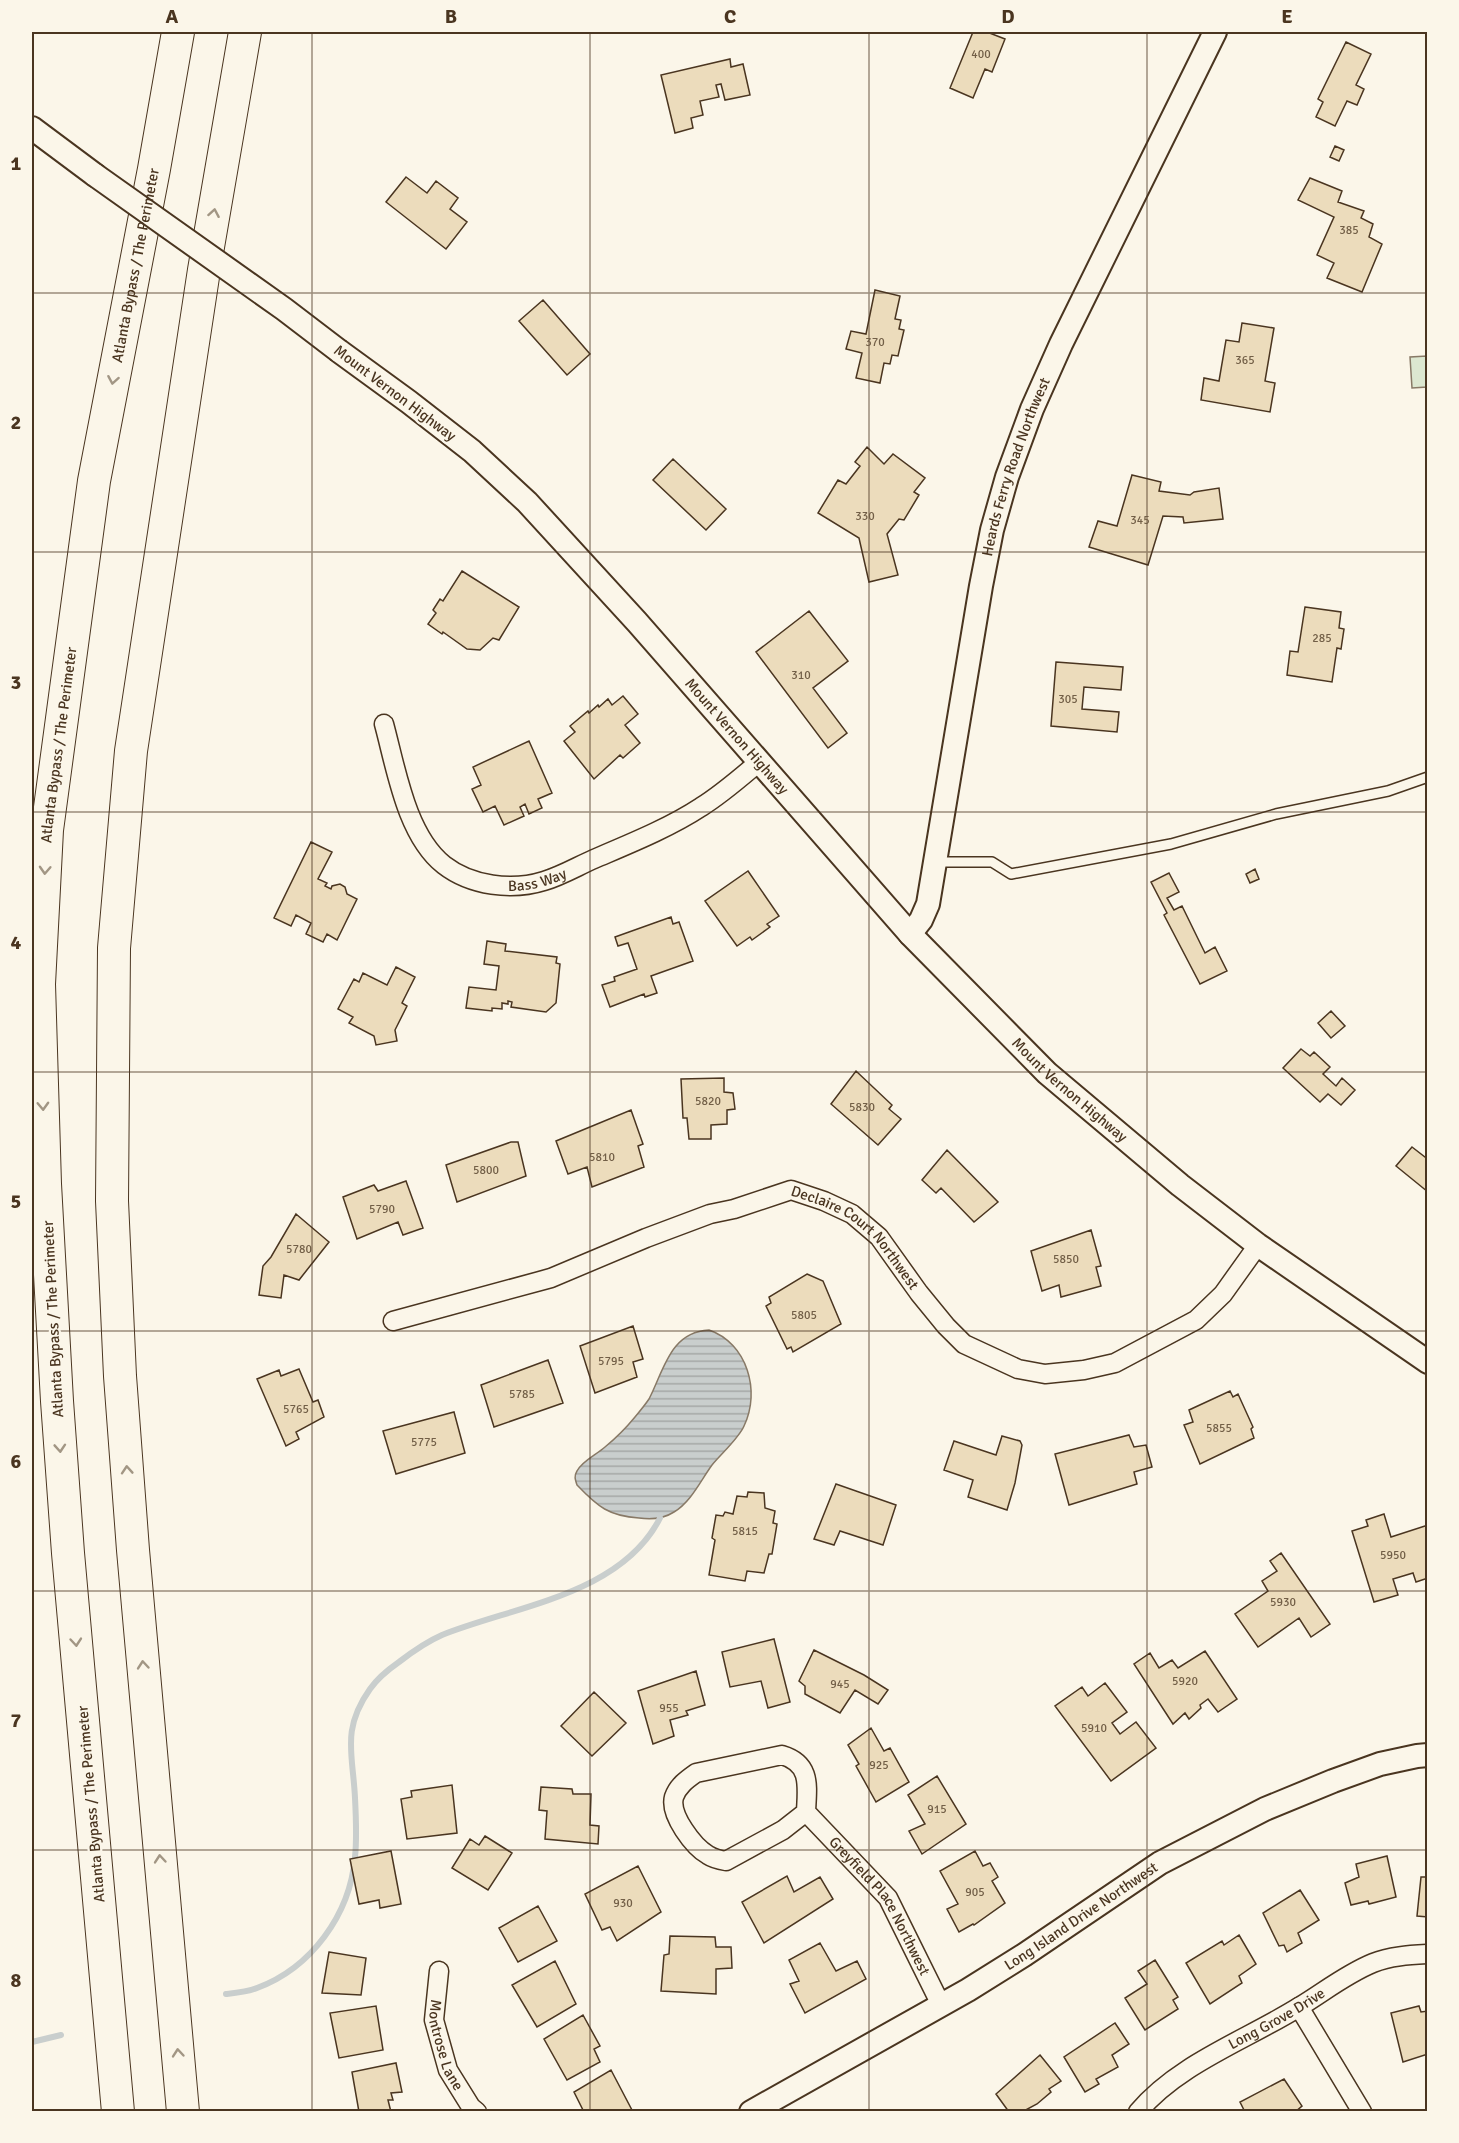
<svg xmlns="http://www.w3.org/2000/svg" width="1459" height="2143" font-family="Signika,sans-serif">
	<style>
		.pitch { fill: #dce7d0; stroke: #887966; stroke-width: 1.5 }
		.water { fill: url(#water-rules); stroke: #887966; stroke-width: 1.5 }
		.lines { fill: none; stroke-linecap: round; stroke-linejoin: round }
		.stream { stroke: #c9cecd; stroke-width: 6 }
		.building { fill: #ecdcbc; stroke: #4a3520; stroke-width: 1.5 }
		.service-casing { stroke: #4a3520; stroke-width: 12 }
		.minor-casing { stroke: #4a3520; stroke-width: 21 }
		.tertiary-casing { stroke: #4a3520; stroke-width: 26 }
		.motorway-casing { stroke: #4a3520; stroke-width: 34 }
		.service { stroke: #fbf6e9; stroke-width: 9 }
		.minor { stroke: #fbf6e9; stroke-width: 18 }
		.tertiary { stroke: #fbf6e9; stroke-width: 22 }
		.motorway { stroke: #fbf6e9; stroke-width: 32 }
		.tertiary-bridge-casing { stroke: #4a3520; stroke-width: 26; stroke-linecap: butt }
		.tertiary-bridge { stroke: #fbf6e9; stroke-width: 22 }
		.oneway { stroke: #a29684 }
		.grid { fill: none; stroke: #4a3520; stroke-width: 1.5; stroke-opacity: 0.55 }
		.labels { text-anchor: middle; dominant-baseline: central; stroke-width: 4.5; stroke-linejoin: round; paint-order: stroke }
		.number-label { font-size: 12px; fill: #725f47 }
		.street-label { font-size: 15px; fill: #4a3520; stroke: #fbf6e9 }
		.neatline { fill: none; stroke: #4a3520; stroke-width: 2 }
		.grid-label { font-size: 20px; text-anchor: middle; font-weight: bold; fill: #4a3520 }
	</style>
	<defs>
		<pattern id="water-rules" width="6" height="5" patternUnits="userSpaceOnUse" patternTransform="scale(1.5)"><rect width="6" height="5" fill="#c9cecd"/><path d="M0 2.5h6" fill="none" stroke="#a5a8a6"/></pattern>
	</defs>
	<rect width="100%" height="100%" fill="#fbf6e9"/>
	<path class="pitch" d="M1427,356v31l-15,1 -2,-31z"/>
	<path class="water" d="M709,1330c38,13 52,61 35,96 -5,12 -23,28 -32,39 -11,15 -21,37 -38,47 -11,7 -22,8 -35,6 -30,-2 -41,-11 -62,-33 -2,-6 -3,-9 0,-14 5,-10 19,-16 28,-24 11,-9 21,-19 30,-30 5,-6 10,-12 14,-18 15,-29 21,-67 60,-69z"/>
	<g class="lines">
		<path class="stream" d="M226,1994c10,-1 21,-2 31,-6 54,-20 93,-73 98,-131 2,-19 1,-40 0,-59 -2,-44 -14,-68 15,-109 7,-10 19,-20 29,-27 13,-10 27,-20 43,-27 72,-29 179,-40 218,-117
			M32,2042l29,-7"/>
	</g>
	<path class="building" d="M973,32h14l18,7 -13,33 -7,-3 -12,29 -23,-10z
		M1346,42l25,12 -15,31 8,4 -7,16 -10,-4 -12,25 -19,-9 7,-15 -5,-3z
		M730,59l1,8 12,-3 7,31 -25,5 -4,-16 -5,1 3,12 -19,4 3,14 -12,3 2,10 -18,5 -14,-58z
		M1335,146l9,4 -5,11 -9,-4z
		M406,177l21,16 9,-12 22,17 -8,11 17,13 -21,27 -60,-47z
		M1310,178l32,13 -4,11 26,9 -3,7 12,6 -4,13 13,7 -20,48 -35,-14 7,-15 -17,-8 17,-38 -36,-17z
		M875,290l25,6 -5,23 6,1 -2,9 5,1 -6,26 -6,-1 -2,9 -6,-1 -4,20 -24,-5 6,-25 -16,-4 5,-18 15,3z
		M543,300l47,54 -23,21 -48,-54z
		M1242,323l32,5 -9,53 10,2 -5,29 -69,-12 3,-22 15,3 7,-41 13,2z
		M867,447l17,17 9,-10 32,24 -11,14 5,3 -15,25 -5,-1 -12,15 11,41 -29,7 -10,-44 -41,-25 20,-33 8,4 14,-18 -5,-4z
		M673,459l53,50 -20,21 -53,-50z
		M1132,475l29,7 -2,9 31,4 4,-3 25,-4 4,31 -39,4 -1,-6 -20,-1 -15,49 -59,-18 9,-26 19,5z
		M462,571l57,36 -20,33 -6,-2 -13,12 -13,-1 -24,-17 -1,2 -14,-10 8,-11 -3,-3 7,-11 3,2z
		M1305,607l36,5 -2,16 5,1 -3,20 -4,-1 -5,34 -45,-7 3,-24 8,1z
		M809,611l39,50 -35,27 34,45 -19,15 -72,-96z
		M1056,662l67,5 -2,23 -37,-3 -2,22 37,3 -2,20 -66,-6z
		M623,696l15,18 -13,11 15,18 -17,15 -3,-3 -26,24 -30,-38 11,-9 -5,-6 18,-15 1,2 9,-8 1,2 9,-8 4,6z
		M529,741l23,52 -14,6 4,9 -13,6 -4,-10 -5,3 4,9 -20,9 -9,-19 -12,6 -11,-23 9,-4 -8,-18z
		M311,842l21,10 -14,27 9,4 -2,3 6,3 1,-3 8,-2 5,3 2,7 10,5 -20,41 -10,-6 -4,8 -17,-8 5,-11 -15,-8 -5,11 -17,-8z
		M1255,869l4,10 -9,4 -4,-9z
		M748,871l31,45 -12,8 3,3 -18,13 -2,-3 -13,9 -32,-45z
		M1169,873l10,19 -12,6 7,12 8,-4 23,47 10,-6 12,24 -27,13 -36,-69 3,-2 -16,-31z
		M671,917l2,7 6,-2 14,39 -42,15 6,17 -12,4 -1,-3 -34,13 -8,-22 13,-4 -1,-4 23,-8 -9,-26 -10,3 -3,-9z
		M487,941l19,3 -1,7 52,6 -1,6 4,1 -4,39 -10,9 -35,-5 1,-5 -4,-1v3l-6,-1v6l-10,-1v3l-26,-3 3,-21 27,3 3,-24 -15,-2z
		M396,967l19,10 -13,26 5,3 -12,24 2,11 -21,4 -2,-9 -25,-13 4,-6 -15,-8 16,-30 5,3 4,-9 24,12z
		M1331,1011l14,15 -14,12 -13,-15z
		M1301,1049l9,7 4,-4 16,15 -7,7 13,12 6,-8 13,12 -14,15 -13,-11 -8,8 -37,-34z
		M856,1071l36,34 -3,4 12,10 -23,26 -47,-41z
		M724,1078v14l9,1 2,16 -8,1v14l-16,1v14h-22l-2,-21h-4l-2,-39z
		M631,1110l12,34 -5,2 6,21 -52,20 -5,-20 -19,7 -12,-33z
		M511,1142h7l8,34 -69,26 -11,-37z
		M1412,1147l13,10 3,-3v38l-32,-26z
		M947,1150l51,52 -24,20 -33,-34 -5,5 -14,-13z
		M406,1181l17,47 -20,7 -5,-13 -41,17 -14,-42 31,-12 4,6z
		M296,1214l33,28 -30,38 -15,-5 -3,23 -22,-3 4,-29 8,-9z
		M1091,1230l10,36 -5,1 5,19 -40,11 -2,-12 -17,6 -11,-40z
		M807,1274l16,7 18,43 -48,28 -2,-5 -4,2 -21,-43 5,-3 -2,-6z
		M633,1326l10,33 -10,3 4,15 -42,16 -15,-47z
		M548,1360l15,43 -69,24 -13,-42z
		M299,1369l14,33 5,-2 6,17 -28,15 3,7 -13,7 -29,-67 22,-9 2,6z
		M1230,1391l3,6 5,-3 15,33 -2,2 3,9 -54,26 -16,-39 9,-3 -4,-12z
		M454,1412l11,41 -69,21 -13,-43z
		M1129,1435l5,12 12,-2 6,22 -18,5 3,12 -68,21 -14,-51z
		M1002,1436l18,5 2,4 -7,38 -8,27 -39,-13 5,-17 -29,-10 10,-29 42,14z
		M836,1484l60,21 -13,40 -43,-14 -6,14 -20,-6z
		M748,1492l16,1 1,15 10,3 -2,12 4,1 -5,30h-3l-5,19 -17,-2 -2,10 -36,-6 6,-35 -3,-2 4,-23 7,1 2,-4 8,2 4,-18 10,1z
		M1384,1514l7,23 37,-12v53l-12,4 -3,-9 -20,6 5,16 -24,7 -22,-71 16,-5 -2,-6z
		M1281,1553l49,71 -19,13 -12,-19 -41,29 -23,-33 33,-23 -6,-10 15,-10 -7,-10z
		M774,1639l16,63 -22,6 -7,-27 -31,6 -8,-35z
		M814,1650l50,25 24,15 -10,14 -23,-14 -15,23 -35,-19v-8l-6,-5z
		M1205,1651l32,48 -19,13 -10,-13 -8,6 1,3 -12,11 -4,-6 -12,11 -39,-60 16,-11 9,15 13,-8 6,8z
		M696,1671l9,34 -19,6 2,4 -18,5 4,16 -21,8 -15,-53z
		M1105,1683l22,29 -15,11 8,11 16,-12 20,26 -45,33 -56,-75 27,-19 6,9z
		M594,1692l32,31 -34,33 -31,-30z
		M871,1728l13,23 6,-3 19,34 -33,20 -20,-36 3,-2 -11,-19z
		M937,1776l29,48 -44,30 -13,-23 16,-7 -17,-29z
		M452,1785l5,48 -50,6 -6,-40 11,-2 -1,-6z
		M541,1787l31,2 1,5h18l-1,31 9,1 -1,18 -53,-5 2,-28 -8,-1z
		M485,1836l27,17 -24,37 -36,-22 18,-29 9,6z
		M391,1851l10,53 -21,4 -1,-8 -20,4 -9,-45z
		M975,1851l8,15 7,-3 8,14 -6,4 13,22 -31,22 -1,-1 -14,8 -12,-23 11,-5 -18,-33z
		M1387,1856l9,41 -27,7 -1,-3 -17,4 -6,-22 14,-6 -3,-13z
		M638,1866l23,46 -44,29 -7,-14 -8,3 -17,-36z
		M787,1876l7,16 26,-15 13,22 -69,44 -22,-41z
		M1421,1877h7v40l-11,-1z
		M1300,1890l19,30 -21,13 4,10 -15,9 -3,-7 -5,1 -16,-33z
		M538,1906l19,35 -39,21 -19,-34z
		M1239,1935l17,29 -17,12 3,7 -32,21 -24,-41 36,-22 2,4z
		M670,1936l45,1 1,10h15l1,21 -16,1v25l-55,-3 3,-36 5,-1z
		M820,1943l16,28 21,-10 9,18 -61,34 -15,-29 9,-3 -10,-21z
		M329,1952l37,6 -5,37 -39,-2z
		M1155,1960l23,37 -5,3 5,9 -33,21 -20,-32 22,-14 -9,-13z
		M555,1961l21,43 -39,23 -25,-42z
		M376,2006l7,44 -44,8 -9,-45z
		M1419,2006l2,6 7,-1v43l-25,8 -12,-49z
		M583,2015l17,31 -6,3 6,13 -33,18 -23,-41z
		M1115,2023l14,21 -17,11 6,12 -22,12 3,5 -14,8 -21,-35z
		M1040,2055l21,26 -12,8 2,3 -14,12 -15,8h-13l-13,-18z
		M396,2063l6,29 -11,1 2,7h-5l3,12h-32l-7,-40z
		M611,2070l22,42h-49l-10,-20z
		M1284,2079l18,27 -7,6h-50l-5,-10z"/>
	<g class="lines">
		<defs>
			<path id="service" d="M935,862h57l19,12 160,-30 105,-30 112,-23 40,-14"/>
			<g id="minor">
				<path id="s1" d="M384,724c12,44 22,111 60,141 27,21 68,26 100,16 17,-5 34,-15 50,-22 35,-15 75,-31 107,-52 21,-13 39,-29 58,-45"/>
				<path id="s2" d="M393,1321l158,-43 95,-40 64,-24 24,-5 57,-19 33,11 28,13 27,23 40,56 27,33 18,18 54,25 27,5 39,-4 31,-7 81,-43 27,-26 35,-49"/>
				<path id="s3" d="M806,1812c1,-25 6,-48 -24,-57l-86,18c-10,7 -18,13 -22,24 -5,18 20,50 34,58 6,4 12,5 18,6l57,-31 23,-18 82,86 53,107"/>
				<path id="s4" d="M439,1971l-5,49 14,50 23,37 6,5"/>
				<path d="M1299,2007l63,105"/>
				<path id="s5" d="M1138,2112c40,-48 108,-72 161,-105 25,-15 47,-33 74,-44 17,-7 37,-8 55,-9"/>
			</g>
			<g id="tertiary">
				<path d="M32,128l63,47"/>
				<path id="s6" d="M339,351l70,51 63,49 55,51 110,120 273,312 137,139 133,112 78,60 170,117"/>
				<path id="s7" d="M910,934l11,-14 7,-16 53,-318 11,-56 15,-53 25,-68 29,-65 154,-312"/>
				<path id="s8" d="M751,2112l217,-122 56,-35 136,-92 105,-54 68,-28 47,-17 37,-8 11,-1"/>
			</g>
			<g id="motorway">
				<path id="s9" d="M118,2112l-50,-559 -11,-152 -12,-217 -6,-200 8,-154 47,-349 60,-312 24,-137"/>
				<path d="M183,2112l-50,-562 -13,-174 -8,-175 2,-253 17,-197 73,-481 41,-238"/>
			</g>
		</defs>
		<use href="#service" class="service-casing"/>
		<use href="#minor" class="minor-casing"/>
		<use href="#tertiary" class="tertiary-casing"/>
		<use href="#motorway" class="motorway-casing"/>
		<use href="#service" class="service"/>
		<use href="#minor" class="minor"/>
		<use href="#tertiary" class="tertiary"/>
		<use href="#motorway" class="motorway"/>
		<defs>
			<path id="tertiary-bridge" d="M95,175l189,134 55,42"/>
		</defs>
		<use href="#tertiary-bridge" class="tertiary-bridge-casing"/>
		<use href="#tertiary-bridge" class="tertiary-bridge"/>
	</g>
	<defs><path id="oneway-chevron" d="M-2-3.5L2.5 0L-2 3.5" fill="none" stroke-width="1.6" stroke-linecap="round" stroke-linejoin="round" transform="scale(1.5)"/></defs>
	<g class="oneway">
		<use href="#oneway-chevron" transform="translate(214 213) rotate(-80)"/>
		<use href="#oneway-chevron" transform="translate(113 380) rotate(100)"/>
		<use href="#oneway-chevron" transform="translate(45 870) rotate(93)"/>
		<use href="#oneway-chevron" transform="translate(43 1106) rotate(88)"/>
		<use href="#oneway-chevron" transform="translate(60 1448) rotate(86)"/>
		<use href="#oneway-chevron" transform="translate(127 1470) rotate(-94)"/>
		<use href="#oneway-chevron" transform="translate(76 1642) rotate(85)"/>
		<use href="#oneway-chevron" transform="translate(143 1665) rotate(-95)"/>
		<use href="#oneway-chevron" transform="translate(160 1859) rotate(-95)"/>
		<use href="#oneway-chevron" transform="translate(178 2053) rotate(-95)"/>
	</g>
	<path class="grid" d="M312,32v2080M590,32v2080M869,32v2080M1147,32v2080M32,293h1396M32,552h1396M32,812h1396M32,1072h1396M32,1331h1396M32,1591h1396M32,1850h1396"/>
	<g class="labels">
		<g class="number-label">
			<text x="981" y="54">400</text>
			<text x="1349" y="230">385</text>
			<text x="875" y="342">370</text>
			<text x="1245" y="360">365</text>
			<text x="865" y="516">330</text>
			<text x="1140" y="520">345</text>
			<text x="1322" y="638">285</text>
			<text x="801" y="675">310</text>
			<text x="1068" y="699">305</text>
			<text x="708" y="1101">5820</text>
			<text x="862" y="1107">5830</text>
			<text x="602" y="1157">5810</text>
			<text x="486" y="1170">5800</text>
			<text x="382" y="1209">5790</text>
			<text x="299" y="1249">5780</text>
			<text x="1066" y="1259">5850</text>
			<text x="804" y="1315">5805</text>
			<text x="611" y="1361">5795</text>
			<text x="522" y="1394">5785</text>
			<text x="296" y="1409">5765</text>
			<text x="1219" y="1428">5855</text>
			<text x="424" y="1442">5775</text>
			<text x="745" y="1531">5815</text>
			<text x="1393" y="1555">5950</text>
			<text x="1283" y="1602">5930</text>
			<text x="1185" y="1681">5920</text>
			<text x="840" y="1684">945</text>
			<text x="669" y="1708">955</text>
			<text x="1094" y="1728">5910</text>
			<text x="879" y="1765">925</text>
			<text x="937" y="1809">915</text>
			<text x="975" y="1892">905</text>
			<text x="623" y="1903">930</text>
		</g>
		<g class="street-label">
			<text stroke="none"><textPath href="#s9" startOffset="1857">Atlanta Bypass / The Perimeter</textPath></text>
			<text transform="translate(395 393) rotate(37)">Mount Vernon Highway</text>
			<text stroke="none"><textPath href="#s7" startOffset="482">Heards Ferry Road Northwest</textPath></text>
			<text stroke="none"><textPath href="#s6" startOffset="556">Mount Vernon Highway</textPath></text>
			<text stroke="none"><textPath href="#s9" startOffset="1371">Atlanta Bypass / The Perimeter</textPath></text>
			<text stroke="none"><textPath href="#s1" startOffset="254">Bass Way</textPath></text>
			<text stroke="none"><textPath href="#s6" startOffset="1042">Mount Vernon Highway</textPath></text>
			<text stroke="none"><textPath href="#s2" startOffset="502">Declaire Court Northwest</textPath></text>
			<text transform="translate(53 1319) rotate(-93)">Atlanta Bypass / The Perimeter</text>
			<text transform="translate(91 1804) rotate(-95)">Atlanta Bypass / The Perimeter</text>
			<text stroke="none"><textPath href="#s3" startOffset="494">Greyfield Place Northwest</textPath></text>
			<text stroke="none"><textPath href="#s8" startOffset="384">Long Island Drive Northwest</textPath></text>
			<text stroke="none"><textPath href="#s5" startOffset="168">Long Grove Drive</textPath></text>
			<text stroke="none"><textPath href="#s4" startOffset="76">Montrose Lane</textPath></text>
		</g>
	</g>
	<rect width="1459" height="2143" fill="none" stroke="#fbf6e9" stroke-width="66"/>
	<rect x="33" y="33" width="1393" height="2077" class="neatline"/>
	<g class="grid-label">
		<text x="172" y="23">A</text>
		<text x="451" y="23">B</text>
		<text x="730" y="23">C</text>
		<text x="1008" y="23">D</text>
		<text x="1287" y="23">E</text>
		<text x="16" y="170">1</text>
		<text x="16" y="429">2</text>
		<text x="16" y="689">3</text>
		<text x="16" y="949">4</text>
		<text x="16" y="1208">5</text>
		<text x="16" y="1468">6</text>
		<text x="16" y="1727">7</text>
		<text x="16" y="1987">8</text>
	</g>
</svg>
